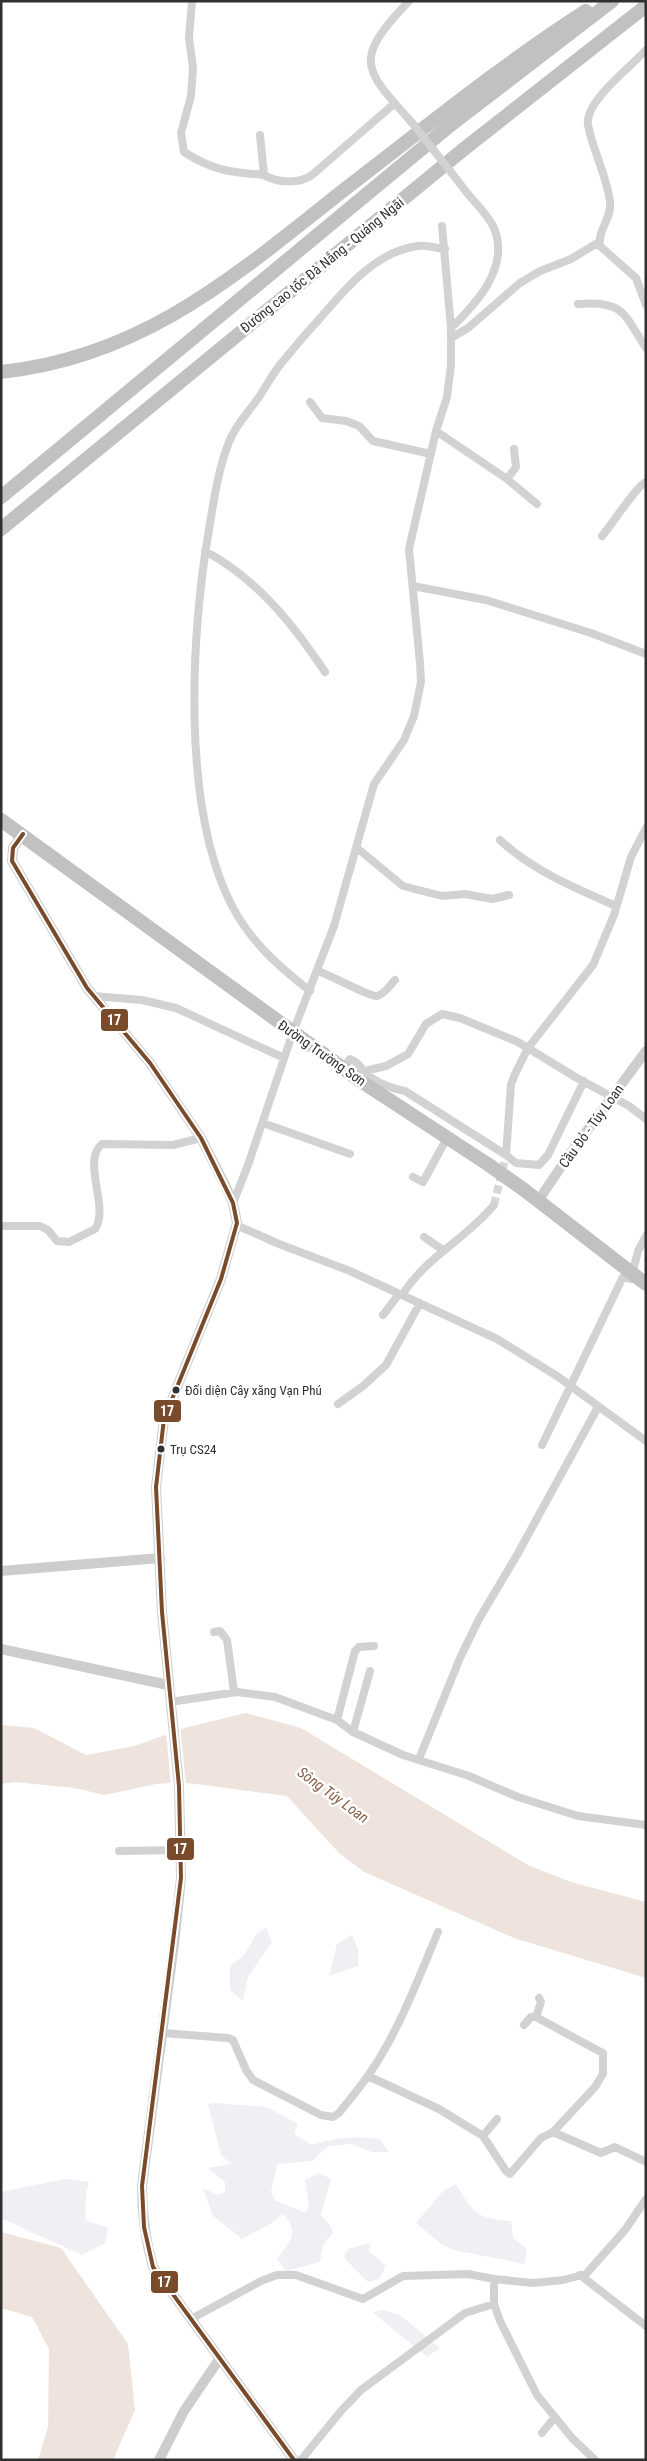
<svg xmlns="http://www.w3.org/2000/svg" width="647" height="2461" font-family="'Roboto Condensed',sans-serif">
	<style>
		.green { fill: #f1eef4 }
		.water { fill: #efe4dd }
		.pier { fill: #fff }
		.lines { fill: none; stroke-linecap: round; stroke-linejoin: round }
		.street-tunnel { stroke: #d6d6d6; stroke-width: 8; stroke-dasharray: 8 4; stroke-linecap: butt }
		.street { stroke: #d2d2d2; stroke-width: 8 }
		.secondary { stroke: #cdcdcd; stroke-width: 10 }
		.highway { stroke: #c1c1c1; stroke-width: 14 }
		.street-bridge { stroke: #d2d2d2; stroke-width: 8 }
		.highway-bridge { stroke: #c1c1c1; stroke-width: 14 }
		.bus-1-casing { stroke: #fff; stroke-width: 8 }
		.bus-1 { stroke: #7a4b2a; stroke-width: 4 }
		.bus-dot { fill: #303030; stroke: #fff; stroke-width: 2 }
		.labels { text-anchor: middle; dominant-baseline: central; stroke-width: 5; stroke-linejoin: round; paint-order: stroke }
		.bus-label { font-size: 13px; fill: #303030; stroke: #fff; text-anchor: start }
		.street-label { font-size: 14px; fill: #303030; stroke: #fff }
		.water-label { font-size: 15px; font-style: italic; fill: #886047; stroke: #fff }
		.line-badge { stroke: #fff; stroke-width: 2 }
		.badge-label { font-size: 14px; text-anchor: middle; font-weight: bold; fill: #fff }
	</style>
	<rect width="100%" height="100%" fill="#fff"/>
	<path class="green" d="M266,1928l6,14 -24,35 -5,24 -13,-11v-24l14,-11 13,-22z
		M352,1935l6,14v17l-29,10 8,-32z
		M215,2103l52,4 31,17 -4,10 18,11c23,-8 44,-9 68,-6l9,13h-17l-21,-8 -23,2 -16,15 -35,3 -6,28 4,8 30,13 4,-7 -4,-26 14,-7 12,6 -10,36 10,12 2,6 -10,12 -3,17 -34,9 -9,-12c12,-18 24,-25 6,-45l-13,10 -28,15 -29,-23 -10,-28 15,7 7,-3v-10l-17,-14 23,-4 -10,-9 -13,-51z
		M65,2179l24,3 -3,12 -1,26 23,8 -3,15 -23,12 -81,-37v-26z
		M456,2184c19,31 18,33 55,37l2,17 13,10 -1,16 -71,-14 -13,-6 -25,-21 27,-32z
		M370,2243l-1,8 17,15 -7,13 -11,3 -24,-24 4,-9z
		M383,2310l17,5 40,33 -13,9 -55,-45z"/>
	<path class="water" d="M246,1713l55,15 227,137 43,17 75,20v76l-132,-40 -150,-66 -25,-19 -52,-57 -107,-14 -24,2 -51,11 -31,-7 -59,-6 -14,2v-59l33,3 52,27 48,-9 54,-19z
		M1,2232l60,16 67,96 7,66 -22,50h-75l10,-33 1,-78 -17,-32 -31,-9z"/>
	<path class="pier" d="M180,1727l6,58h-15l-5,-53z"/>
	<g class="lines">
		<path class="street-tunnel" d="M494,1205l12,-50"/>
		<path class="street" d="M192,1l-3,37 4,30 -2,28 -10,37 3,19c30,19 46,20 80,23
			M409,1c-57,60 -46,67 5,124
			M646,50c-14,16 -62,52 -58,75 5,26 19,51 22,77 2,16 -13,29 -10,44l36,32 10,27
			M260,135l4,40c13,8 36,9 48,0l83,-72
			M578,304c47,-4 46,11 68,44
			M451,328c26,-25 59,-61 43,-100 -6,-13 -17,-23 -26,-34
			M451,338l17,-10 52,-45 20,-12 31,-12 28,-17
			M310,402l12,16 24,3 13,5 14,15 58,13
			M436,431l71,48
			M514,449l2,18 -9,12 30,25
			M602,536c9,-10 35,-51 44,-54
			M205,551c52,28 88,73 120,121
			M413,586l73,14 105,33 55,21
			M500,840c33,31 75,48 116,66
			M357,848l46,38 39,10 23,-2 27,5 17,-4
			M318,971c12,4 52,26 59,25 8,-2 13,-11 18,-16
			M310,991c-32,-25 -59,-49 -78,-85 -51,-99 -41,-269 -23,-377 5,-29 9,-59 20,-87 7,-18 19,-29 30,-45 8,-12 15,-26 25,-37 12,-15 25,-30 38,-44 25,-29 55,-65 96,-70 9,-1 18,2 27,3
			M93,996l49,4 34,8 108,50
			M343,1068l7,-9c10,3 10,10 18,16 9,8 25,14 37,16l101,64
			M366,1074l3,-4 17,-4 22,-12 18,-30 16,-10 18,4 58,24 59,36 52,28 17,13
			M584,1081l-36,74 -9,10 -23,-2 -10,-8 5,-71 5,-12 12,-24 65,-83 21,-50 17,-58 15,-29
			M263,1123l87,31
			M413,1177l10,5 24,-44
			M233,1203l15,-38 45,-133 41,-106 40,-142 30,-44 10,-24 7,-34 -1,-19 -11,-114 27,-118 11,-34 4,-32v-37l-9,-102
			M236,1225l43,19 71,27 147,68 60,37 89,65
			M1,1226h39l8,4 9,11 12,1 26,-13c15,-21 -14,-68 7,-85l71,1 28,-7
			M424,1237l19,13
			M402,1295c25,-39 64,-56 92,-90
			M383,1315l16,-21
			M338,1404l25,-18 23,-21 34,-62
			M542,1445l79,-164 2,-4 8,2 7,-28 8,-15
			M214,1632l6,-1 7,9 7,52
			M170,1702l67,-10 38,5 62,23 16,12 50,23 66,21 49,21 60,19 68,9
			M337,1720l18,-69 4,-4 15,-1
			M353,1732l17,-61
			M419,1759l41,-101 19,-39 38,-64 81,-148
			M119,1851l62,-1
			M536,2017l5,-15 -2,-4
			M163,2033l65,5 5,2 13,30 7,10 68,35 12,2 6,-4c11,-14 23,-28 33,-43 28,-42 46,-91 66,-138
			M368,2076l71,33 44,27 23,35 4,3 31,-36 12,-6 42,-45 8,-13v-21l-6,-3 -61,-33h-5l-7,8
			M553,2132l48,21 14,-6 31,15
			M483,2136l14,-17
			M580,2275l66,51
			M494,2279v25l6,17 37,74 35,43 23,22
			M191,2319l70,-38 16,-6h19l67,24 40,-23 65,-2 26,5 39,4 30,-3 23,-6 39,-44 21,-31
			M542,2433l13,-16
			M301,2460l40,-49 20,-21 104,-77 29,-9"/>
		<path class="secondary" d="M23,834l-10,14 -1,13 75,127 63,75 51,75 25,49 7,16 4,20 -16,56 -57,140 -8,68 6,125 17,174 2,92 -6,58 -33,250c0,29 3,53 11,81l141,193
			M538,1201l31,-46 77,-104
			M1,1571l159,-13
			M1,1649l167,36
			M159,2460l25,-49 36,-53"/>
		<path class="highway" d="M1,372c141,-15 233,-95 339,-179 81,-62 160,-127 246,-182
			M1,497l447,-370 164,-126
			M1,529l463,-380 182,-143
			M1,820l361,262 127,83
			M523,1189l123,95"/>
		<path class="street-bridge" d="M414,125l54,69"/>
		<path class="highway-bridge" d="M489,1165l34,24"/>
		<defs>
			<path id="bus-1" d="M23,834l-10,14 -1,13 75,127 63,75 51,75 32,65 4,20 -16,56 -57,140 -8,68 6,125 17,174 2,92 -39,308 2,41 9,40 141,193"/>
		</defs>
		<use href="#bus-1" class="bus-1-casing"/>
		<use href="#bus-1" class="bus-1"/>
	</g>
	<g class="bus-dot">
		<circle cx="176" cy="1390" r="4.5"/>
		<circle cx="161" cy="1449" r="4.5"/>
	</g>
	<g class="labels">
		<g class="bus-label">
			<text x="185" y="1390">Đối diện Cây xăng Vạn Phú</text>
			<text x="170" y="1449">Trụ CS24</text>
		</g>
		<g class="street-label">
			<text transform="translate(322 265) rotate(-39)">Đường cao tốc Đà Nẵng - Quảng Ngãi</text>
			<text transform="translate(322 1053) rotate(35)">Đường Trường Sơn</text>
			<text transform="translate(591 1126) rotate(-54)">Cầu Đỏ - Túy Loan</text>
		</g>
		<g class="water-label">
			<text transform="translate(333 1795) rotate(36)">Sông Túy Loan</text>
		</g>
	</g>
	<g class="line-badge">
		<rect x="100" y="1008" width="29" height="24" rx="5" fill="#7a4b2a"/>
		<rect x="153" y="1399" width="29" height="24" rx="5" fill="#7a4b2a"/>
		<rect x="166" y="1837" width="29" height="24" rx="5" fill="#7a4b2a"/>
		<rect x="150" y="2270" width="29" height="24" rx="5" fill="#7a4b2a"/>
	</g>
	<g class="badge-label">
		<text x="114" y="1025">17</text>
		<text x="167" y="1416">17</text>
		<text x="180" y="1854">17</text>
		<text x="164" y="2287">17</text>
	</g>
	<rect width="647" height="2461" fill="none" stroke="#303030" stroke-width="5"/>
</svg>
